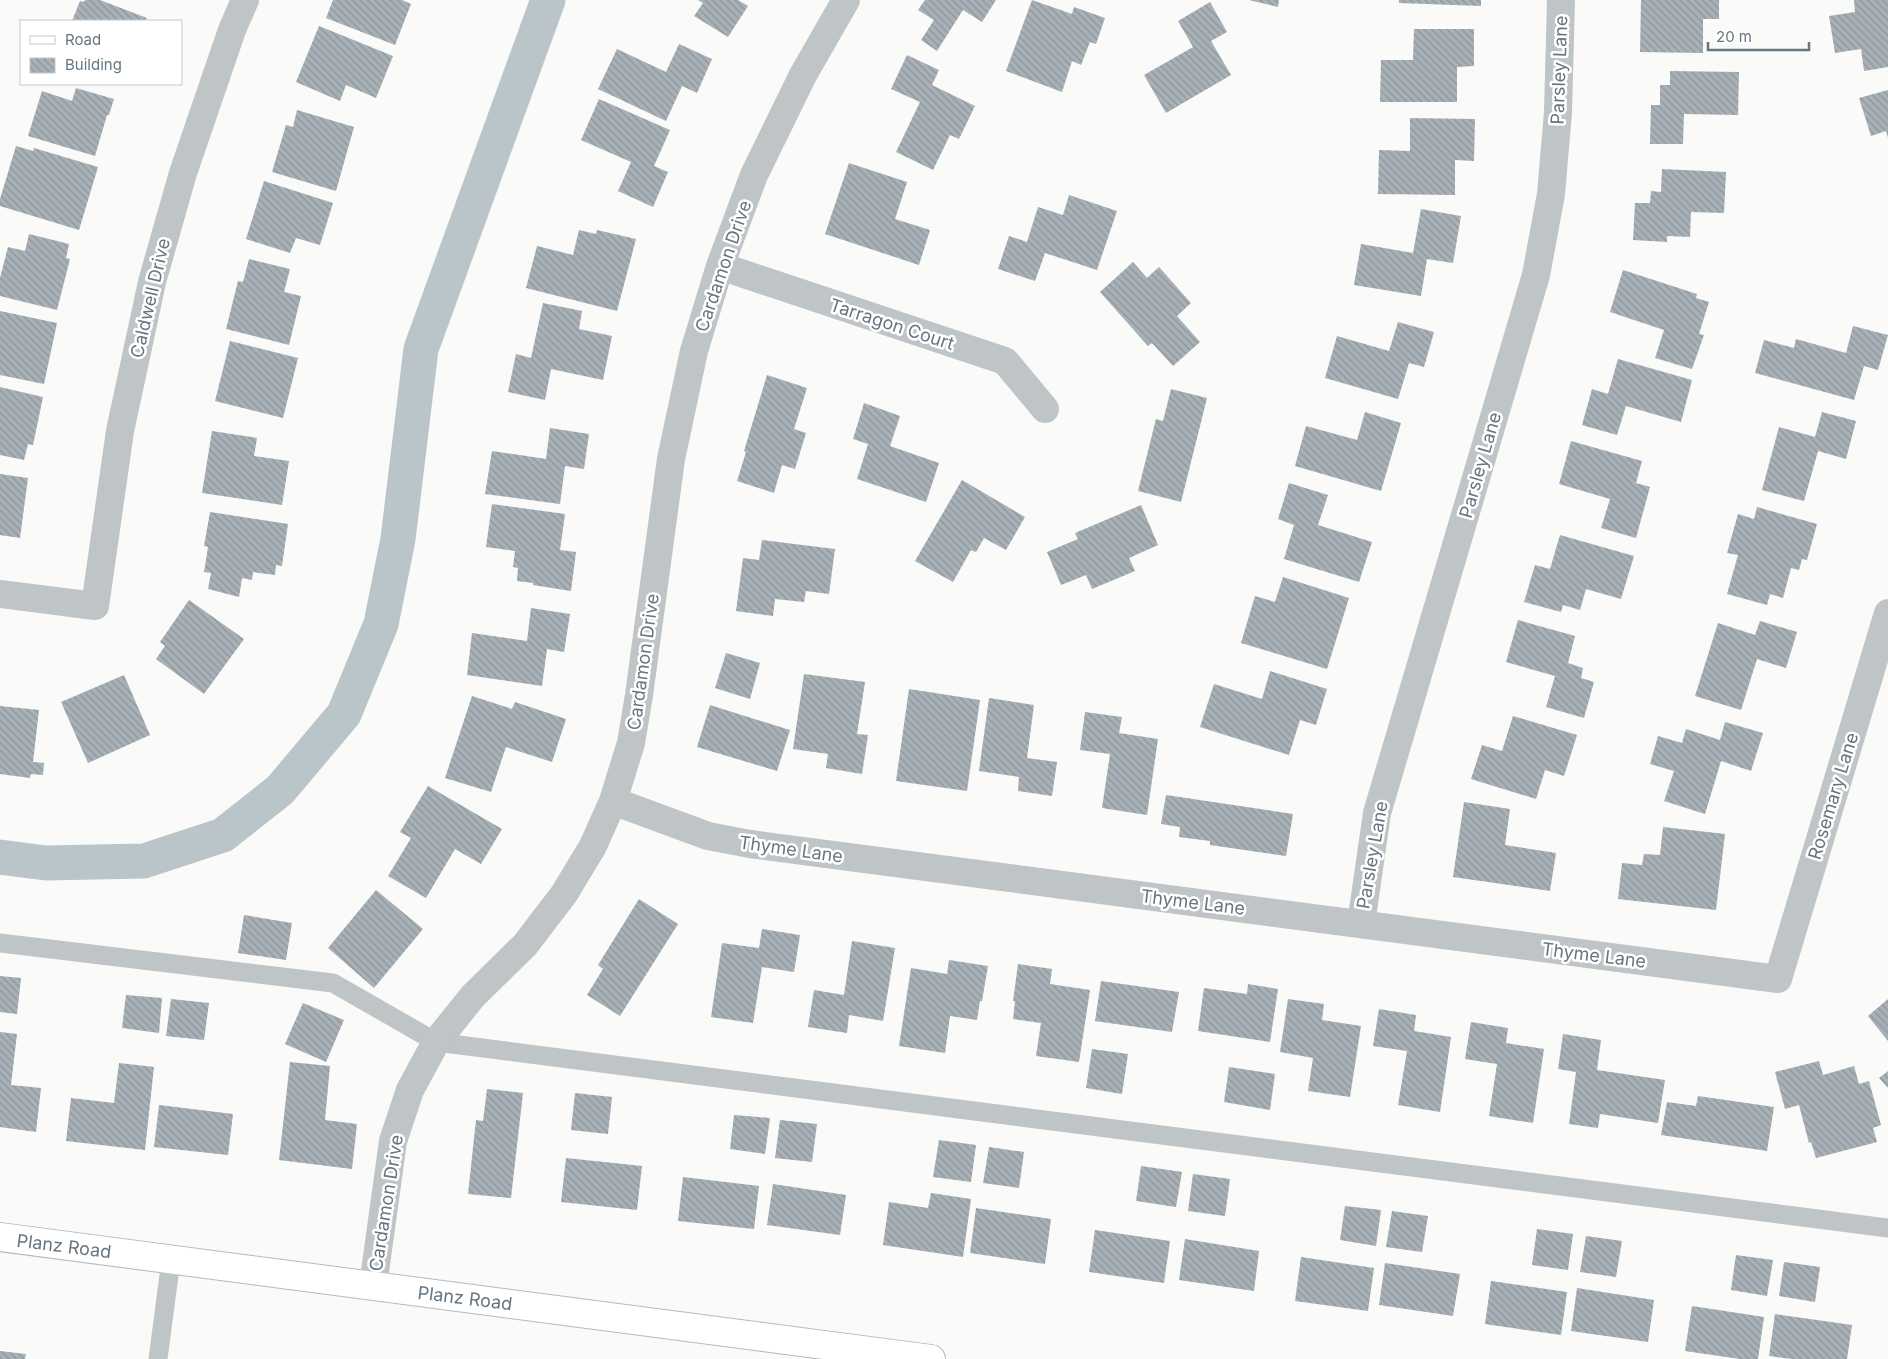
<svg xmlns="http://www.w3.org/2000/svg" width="1888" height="1359" font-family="Inter,sans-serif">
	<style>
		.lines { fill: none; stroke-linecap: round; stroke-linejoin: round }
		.canal { stroke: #bac5c9; stroke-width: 35 }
		.building { fill: url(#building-back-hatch) }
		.secondary-casing { stroke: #b4babe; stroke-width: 30 }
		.lane { stroke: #bfc4c7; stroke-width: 19 }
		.street { stroke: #bfc4c7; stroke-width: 28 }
		.secondary { stroke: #fff; stroke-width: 28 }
		.labels { text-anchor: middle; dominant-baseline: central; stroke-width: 5; stroke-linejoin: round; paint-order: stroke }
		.street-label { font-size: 18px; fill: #667681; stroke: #fff }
	</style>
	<defs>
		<pattern id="building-back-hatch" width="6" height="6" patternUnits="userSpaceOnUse" patternTransform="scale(1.25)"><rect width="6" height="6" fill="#a8b1b7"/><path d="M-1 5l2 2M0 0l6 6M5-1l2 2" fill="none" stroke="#8d959a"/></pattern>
	</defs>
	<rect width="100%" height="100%" fill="#fafaf8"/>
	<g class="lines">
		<path class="canal" d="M0,857l46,6 98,-2 79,-26 57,-45 64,-76 37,-90 17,-85 23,-190 127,-349"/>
	</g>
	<path class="building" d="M85,0h15l47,18 -2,3h-73l8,-20 4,1z
		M333,0h69l9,4 -16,41 -69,-27z
		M698,0h40l10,6 -20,31 -34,-21 9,-13z
		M925,0h71l-14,22 -19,-12 -26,41 -16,-11 13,-20 -16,-10z
		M1032,0l40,14 2,-7 31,11 -9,26 -6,-2 -9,23 -9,-4 -10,31 -56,-21z
		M1249,0h30l-1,7z
		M1399,0h82v6l-82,-3z
		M1641,0h78v19h-16v34l-63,-1z
		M1854,0h34v67l-24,4 -3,-22 -26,4 -6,-37 26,-4z
		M1210,2l17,30 -16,9 20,34 -65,38 -22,-38 49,-28 -15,-26z
		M319,26l74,30 -17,42 -30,-13 -6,16 -44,-19z
		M1414,29h60v37l-17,1v35h-77l1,-42h32z
		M679,44l33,15 -15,34 -15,-7 -16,35 -68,-32 19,-40 49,23z
		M907,55l32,15 -7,15 43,21 -16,33 -9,-4 -17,35 -37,-18 24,-50 -29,-13z
		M1670,71l69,1 -1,43 -54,-1 -1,30h-33l1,-39h9v-20h10z
		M76,88l38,11 -5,16h-2l-12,41 -67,-20 14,-45 30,10z
		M1888,90v48l-2,-7 -15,5 -12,-38z
		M599,99l71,31 -16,36 14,6 -15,35 -35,-16 13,-29 -50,-22z
		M297,110l57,17 -18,64 -64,-19 14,-47 7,2z
		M1410,118l65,1 -1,42 -19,-1v35l-77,-1 1,-44 31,1z
		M16,146l17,5 1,-3 64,19 -19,63 -79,-24v-7z
		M849,163l58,19 -12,37 35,11 -11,35 -94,-31z
		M1662,169l64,3 -2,41 -33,-1 -1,25 -23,-1v6l-34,-2 2,-37h15l1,-12 10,1z
		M264,181l69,22 -13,42 -24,-7 -6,15 -44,-14z
		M1069,195l48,16 -20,59 -52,-17 -10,28 -37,-12 11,-33 18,6 11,-35 25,8z
		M1421,209l40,7 -8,47 -26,-4 -6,37 -67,-11 7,-41 52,9z
		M579,230l17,4 1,-4 39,9 -19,72 -91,-23 11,-42 36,9z
		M29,234l40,10 -3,14 4,1 -13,51 -57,-14v-18l8,-31 17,4z
		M249,259l41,10 -6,23 17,4 -12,49 -63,-16 12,-48 5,1z
		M1133,262l14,16 12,-11 32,36 -14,13 23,26 -27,24 -21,-23 -4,3 -48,-54z
		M1623,270l74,24 -1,4 13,4 -10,32 5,1 -12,34 -37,-11 9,-28 -54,-18z
		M543,303l39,8 -3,18 33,7 -9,44 -52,-11 -6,31 -37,-8 8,-38 15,4z
		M0,311l57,12 -13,61 -44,-9z
		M1398,322l36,10 -10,35 -15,-4 -11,36 -73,-21 12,-42 52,15z
		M1853,326l35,9 -10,35 -14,-4 -10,34 -99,-27 9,-33 30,8 2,-9 50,14z
		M230,341l68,17 -15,60 -68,-17z
		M1618,359l74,21 -11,42 -55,-16 -9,29 -35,-10 10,-36 16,5z
		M767,375l40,13 -13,41 12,4 -11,36 -13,-4 -8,28 -37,-12 9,-29 -2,-1z
		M0,387l43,10 -10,48 -5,-1 -4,16 -24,-5z
		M1171,389l36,9 -26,104 -43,-11 18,-72 7,2z
		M864,403l36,13 -10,30 49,17 -13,39 -69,-23 11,-35 -15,-5z
		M1365,412l36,11 -20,68 -86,-25 11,-40 51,14z
		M1822,412l34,9 -10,38 -28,-8 -14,50 -42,-11 17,-63 36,10z
		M550,428l39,6 -5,35 -19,-3 -5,38 -75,-10 7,-43 54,8z
		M212,431l45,7 -3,18 35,5 -7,44 -80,-12z
		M1571,441l71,20 -6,22 14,4 -14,51 -35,-10 9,-29 -51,-15z
		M0,474l28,4 -8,60 -20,-3z
		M962,480l63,37 -19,33 -22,-12 -8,14 -5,-2 -18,32 -38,-21z
		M1289,483l39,12 -10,30 54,17 -13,40 -75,-23 10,-34 -16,-6z
		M492,504l73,10 -5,36 16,2 -5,39 -38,-6v-2l-16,-2 1,-13 -5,-1 2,-16 -29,-4z
		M1141,505l17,40 -29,13 6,13 -43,18 -6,-14 -25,10 -14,-33 31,-13 -3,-6z
		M1757,507l60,17 -10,36 -5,-1 -3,11 -8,-2 -8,30 -13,-4 -3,11 -40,-11 11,-39 -11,-2 11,-39 16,5z
		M210,512l78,12 -6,42 -6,-1 -1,10 -22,-3 -1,8 -10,-2 -3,19 -31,-8 3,-16 -7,-1 4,-25 -4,-1z
		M1560,535l74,21 -13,43 -35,-10 -6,21 -17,-5 -2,7 -37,-10 11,-37 15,4z
		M762,540l73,9 -6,45 -23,-3 -2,11 -29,-3 -2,17 -37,-5 7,-53 16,2z
		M1283,577l66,21 -22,71 -86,-26 14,-47 20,6z
		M189,600l55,39 -40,55 -48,-35 9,-13 -5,-4z
		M531,608l39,6 -6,38 -17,-3 -5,37 -75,-11 5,-42 55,8z
		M1518,620l57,16 -7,27 15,5 -2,10 13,4 -10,36 -38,-11 9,-31 -49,-14z
		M1760,621l37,11 -11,36 -29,-9 -16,51 -46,-14 23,-73 37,12z
		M726,653l34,10 -10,36 -35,-11z
		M1270,671l57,18 -11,36 -16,-5 -11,35 -89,-28 14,-43 48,15z
		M804,674l61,8 -8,52 11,1 -6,39 -36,-6 2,-14 -35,-5z
		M124,675l26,60 -62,28 -27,-61z
		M909,689l71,11 -13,91 -71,-10z
		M472,696l40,13 3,-7 51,17 -14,43 -46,-15 -15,45 -46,-14z
		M989,698l45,7 -7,53 30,4 -5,34 -34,-5 1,-14 -40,-6z
		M710,705l80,25 -13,41 -80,-24z
		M0,706l39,4 -6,52 11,1 -1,12 -12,-1 -1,4 -30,-4z
		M1085,712l37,5 -3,16 39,6 -11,76 -45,-7 8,-54 -30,-4z
		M1513,716l64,19 -13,41 -19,-6 -9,29 -65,-20 11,-34 20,6z
		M1725,722l38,11 -12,38 -30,-10 -16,53 -41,-13 10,-30 -24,-7 8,-28 24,7 4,-14 34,11z
		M428,786l74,43 -21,35 -26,-15 -29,49 -38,-22 23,-38 -11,-6z
		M1166,795l127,19 -7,42 -76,-11v-4l-31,-4 1,-10 -19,-3z
		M1464,802l46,7 -5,36 51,8 -6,38 -97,-14z
		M1663,827l62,7 -9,76 -98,-11 4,-36 20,2 2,-11 16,1z
		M376,890l47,39 -49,59 -46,-40z
		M639,899l39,25 -58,92 -33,-21 16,-26 -5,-4z
		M244,915l48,8 -6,37 -48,-7z
		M762,929l38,6 -6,37 -32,-5 -9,56 -42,-6 11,-74 37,5z
		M852,941l43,7 -12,73 -34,-6 -2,18 -39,-6 6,-37 30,5z
		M949,960l39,6 -6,35h-2l-3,19 -27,-4 -5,37 -46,-7 12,-78 36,6z
		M1018,964l34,5 -2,15 40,6 -11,72 -43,-6 5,-33 -28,-4 2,-18h-2z
		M0,976l21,2 -4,36 -17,-2z
		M1101,981l78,11 -7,40 -77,-11z
		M1248,984l30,5 -8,53 -72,-11 6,-43 43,6z
		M126,995l36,3 -3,35 -37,-5z
		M171,999l38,4 -5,37 -38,-4z
		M1288,999l36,5 -2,16 39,6 -11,71 -42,-6 5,-33 -33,-6z
		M1888,999v42l-20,-25z
		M303,1003l41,17 -18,42 -41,-18z
		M1379,1009l37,6 -2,16 37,6 -11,75 -42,-7 9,-54 -34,-5z
		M1471,1022l37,6 -2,15 38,6 -11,74 -44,-7 8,-52 -32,-5z
		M0,1032l17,2 -6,51 30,3 -5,44 -36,-5z
		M1563,1034l38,6 -4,30 68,10 -7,43 -58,-9 -2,14 -29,-4 7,-52 -18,-3z
		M1092,1049l36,5 -6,40 -36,-6z
		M1819,1061l4,14 31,-9 5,18 10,-3 12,44 -8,3 4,14 -61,16 -5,-16 -2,1 -10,-38 -14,4 -10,-37z
		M290,1062l40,4 -5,54 32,4 -5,45 -73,-9z
		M119,1063l35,4 -9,83 -79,-9 5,-43 43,5z
		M1229,1067l46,7 -5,36 -46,-8z
		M1888,1071v17l-9,-10z
		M487,1089l36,4 -12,105 -43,-4 8,-74 7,1z
		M575,1093l37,4 -4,37 -37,-4z
		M1698,1096l76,11 -7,44 -106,-16 6,-33 29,4z
		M159,1105l74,9 -5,41 -74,-8z
		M734,1115l36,3 -5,36 -35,-5z
		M780,1120l37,4 -5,38 -37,-4z
		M939,1140l37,5 -5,37 -38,-5z
		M989,1147l35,5 -5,36 -36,-5z
		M566,1158l76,8 -5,44 -76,-8z
		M1141,1166l41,6 -6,35 -40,-6z
		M1193,1174l37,5 -5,37 -37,-5z
		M683,1177l76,9 -5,43 -76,-8z
		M773,1184l73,11 -6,40 -73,-10z
		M931,1193l40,6 -8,58 -80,-12 6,-43 39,6z
		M1345,1206l36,4 -5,36 -36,-6z
		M976,1208l75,11 -6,45 -75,-11z
		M1392,1211l36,5 -6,36 -36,-5z
		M1537,1229l36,5 -5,36 -36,-5z
		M1095,1230l75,11 -6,42 -75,-11z
		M1586,1236l36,5 -6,36 -36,-5z
		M1185,1239l74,12 -5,40 -75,-11z
		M1736,1255l37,5 -6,36 -36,-6z
		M1301,1257l73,11 -6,43 -73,-10z
		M1784,1262l36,5 -5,35 -36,-6z
		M1385,1263l75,11 -7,42 -74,-11z
		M1491,1281l76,11 -6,43 -76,-11z
		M1577,1288l77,12 -6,42 -77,-11z
		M1692,1306l72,11 -6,42h-18l-55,-8z
		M1775,1314l77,11 -5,34h-55l-23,-3z
		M0,1351l26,3 -1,5h-25z"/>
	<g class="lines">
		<defs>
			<path id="secondary" d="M0,1237l931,122"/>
		</defs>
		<use href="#secondary" class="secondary-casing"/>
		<path class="lane" d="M0,943l333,40 103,59 1452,186
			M158,1359l13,-99"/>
		<path class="street" d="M720,266l285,95 40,48
			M0,594l95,12 25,-175 32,-149 31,-109 49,-143 13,-30
			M613,801l95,35 42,8 1028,135 110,-366
			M1361,924l16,-111 159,-538 15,-81 7,-82 3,-112
			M373,1286l20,-145 17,-51 26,-48 37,-46 52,-51 39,-51 29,-48 20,-45 18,-58 8,-48 32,-236 23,-108 26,-85 34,-91 49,-100 43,-75"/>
		<use href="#secondary" class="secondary"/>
	</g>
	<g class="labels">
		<g class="street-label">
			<text transform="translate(1559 70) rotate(-88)">Parsley Lane</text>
			<text transform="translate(723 266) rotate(-71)">Cardamon Drive</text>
			<text transform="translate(150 298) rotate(-77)">Caldwell Drive</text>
			<text transform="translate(892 324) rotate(18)">Tarragon Court</text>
			<text transform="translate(1480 465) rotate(-74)">Parsley Lane</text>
			<text transform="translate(643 662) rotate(-82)">Cardamon Drive</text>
			<text transform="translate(1833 796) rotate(-73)">Rosemary Lane</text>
			<text transform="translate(791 849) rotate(8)">Thyme Lane</text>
			<text transform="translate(1372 855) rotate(-80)">Parsley Lane</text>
			<text transform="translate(1193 902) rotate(7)">Thyme Lane</text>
			<text transform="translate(1594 955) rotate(7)">Thyme Lane</text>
			<text transform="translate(386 1203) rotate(-81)">Cardamon Drive</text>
			<text transform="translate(64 1246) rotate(7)">Planz Road</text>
			<text transform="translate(465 1298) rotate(7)">Planz Road</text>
		</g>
	</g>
	<rect x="20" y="20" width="162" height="65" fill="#ffffff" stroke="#c2c8cd"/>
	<rect x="30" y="36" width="25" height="8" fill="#ffffff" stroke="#c2c8cd"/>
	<text x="65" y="45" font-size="15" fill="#667681">Road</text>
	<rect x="30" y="58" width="25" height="15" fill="url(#building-back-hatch)" stroke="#c2c8cd"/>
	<text x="65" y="70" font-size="15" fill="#667681">Building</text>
	<path d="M1708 42v8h101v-8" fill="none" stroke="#667681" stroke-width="2.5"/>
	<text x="1716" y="42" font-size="15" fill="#667681" stroke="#ffffff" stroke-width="4" paint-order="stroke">20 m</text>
</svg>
